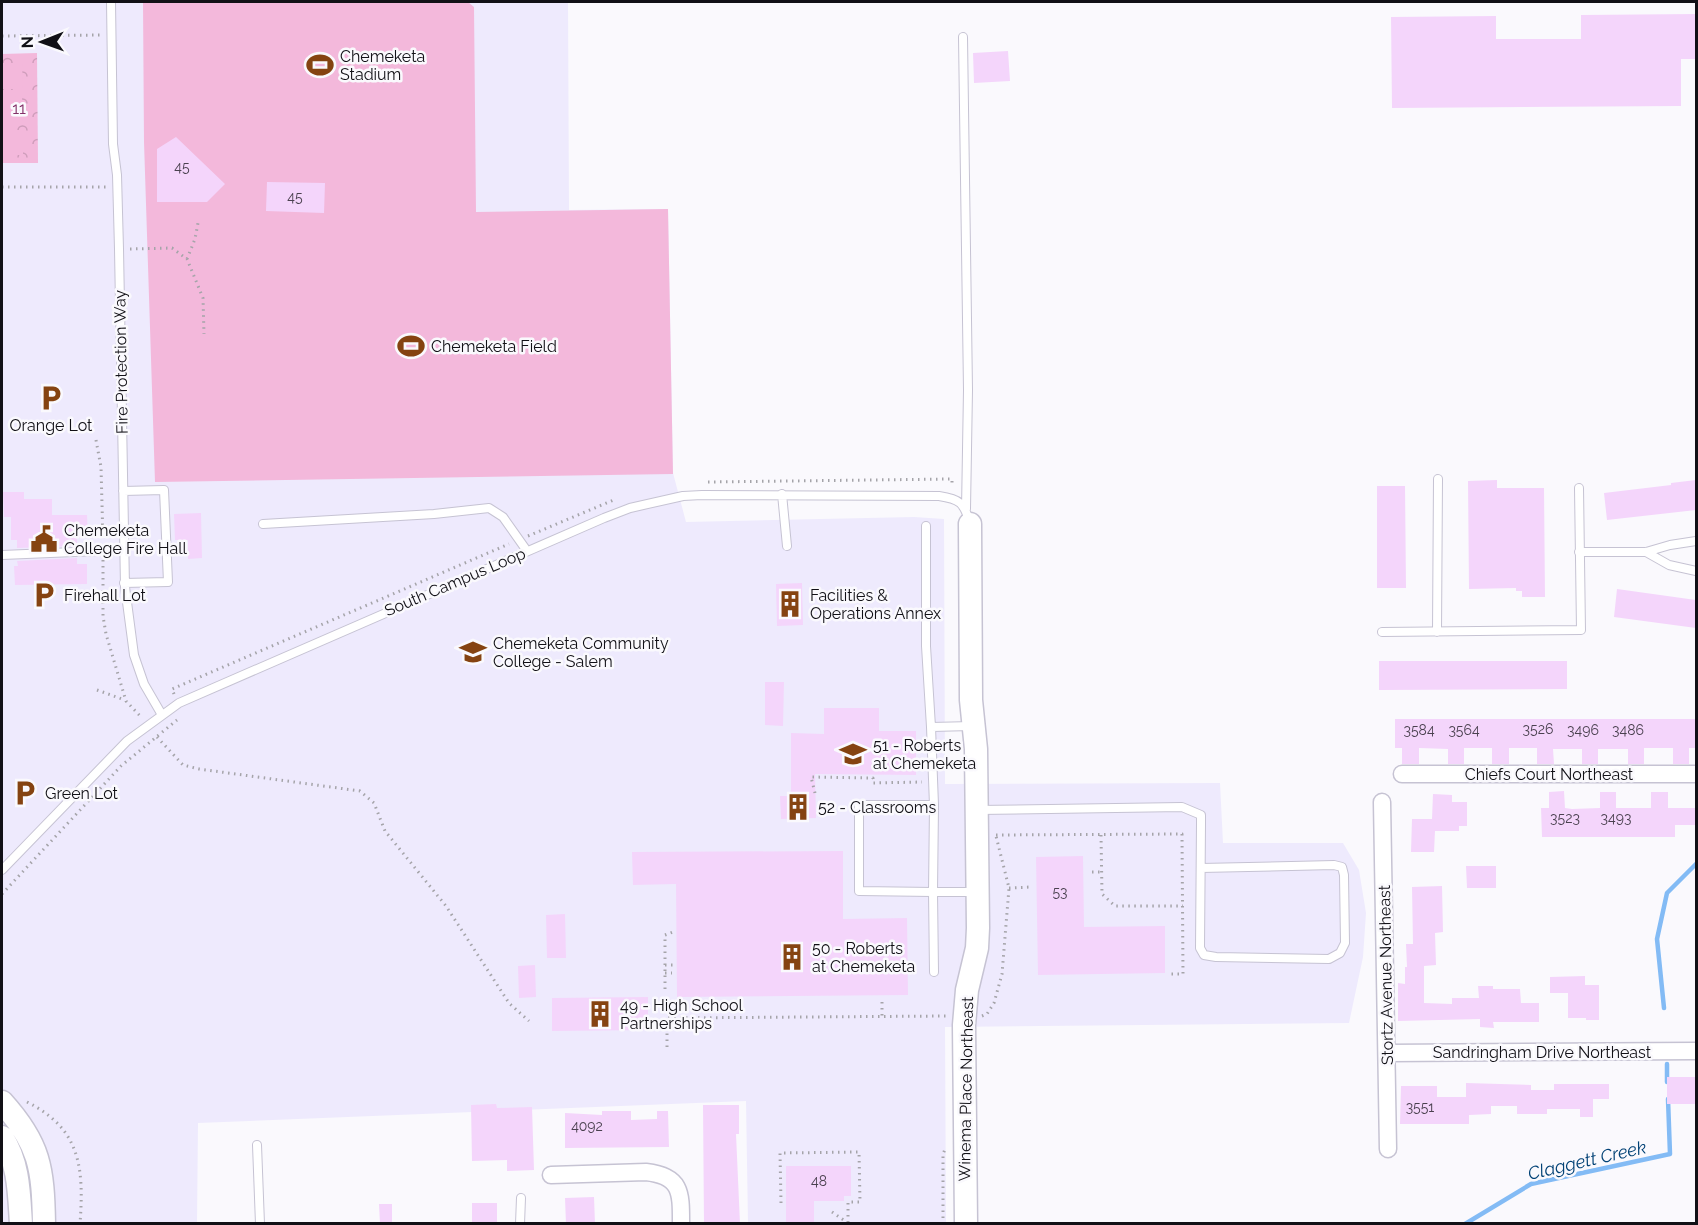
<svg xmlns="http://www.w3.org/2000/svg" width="1698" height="1225" font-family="Raleway,sans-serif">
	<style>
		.built { fill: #eeeafd }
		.park { fill: url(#park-crowns) }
		.pitch { fill: #f3b8db }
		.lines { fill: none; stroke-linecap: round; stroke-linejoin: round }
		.stream { stroke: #83bbf5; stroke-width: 4.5 }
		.building { fill: #f4d5fb }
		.lane-casing { stroke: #c6c3d3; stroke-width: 10 }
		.street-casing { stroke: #c6c3d3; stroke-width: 19 }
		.secondary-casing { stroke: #c6c3d3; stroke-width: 25 }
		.path { stroke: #a5a4a9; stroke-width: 3; stroke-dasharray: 1.5 4.5; stroke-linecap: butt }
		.lane { stroke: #fff; stroke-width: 8 }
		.street { stroke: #fff; stroke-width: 16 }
		.secondary { stroke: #fff; stroke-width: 22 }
		.labels { text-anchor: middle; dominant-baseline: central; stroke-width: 5; stroke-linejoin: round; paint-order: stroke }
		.number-label { font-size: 14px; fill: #4a414f }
		.poi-label { font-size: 16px; fill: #111016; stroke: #faf9fd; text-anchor: start }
		.park-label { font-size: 16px; fill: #833068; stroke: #faf9fd }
		.street-label { font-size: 16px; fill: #111016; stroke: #faf9fd }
		.water-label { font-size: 18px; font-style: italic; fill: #004175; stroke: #faf9fd }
	</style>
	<defs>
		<pattern id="park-crowns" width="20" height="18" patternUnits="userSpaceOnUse" patternTransform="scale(1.5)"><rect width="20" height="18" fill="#f3b8db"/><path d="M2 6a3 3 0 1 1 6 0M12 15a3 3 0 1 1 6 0" fill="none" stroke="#cf9dbb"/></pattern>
	</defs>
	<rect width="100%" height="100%" fill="#faf9fd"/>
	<path class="built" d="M2,2h566l1,208 99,-1 5,264 13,49 228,-5 30,2 1,265 275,-1 3,60h120l16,27 7,43 -3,44 -14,66 -404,4 1,196h-198l-2,-122 -548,22 -1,100 -195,1z"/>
	<path class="park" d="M37,53l1,110h-36v-109z"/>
	<path class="pitch" d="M143,2h325l6,5 2,205 192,-3 5,265 -518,8 -11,-340z
		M2,63h20l1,26h-21z
		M22,96l1,26h-21v-25z
		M2,130h21v25h-21z"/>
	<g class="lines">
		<path class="stream" d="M1664,1008l-7,-69 10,-46 29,-29
			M1667,1064v18
			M1465,1224l66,-40 139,-30 -2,-55"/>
	</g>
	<path class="building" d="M1696,14v45h-15v47l-289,2 -1,-91 105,-1v23h85v-24z
		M1008,51l2,30 -36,2 -1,-30z
		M176,137l49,47 -18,18h-50v-53z
		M267,182l58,1 -1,30 -58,-2z
		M1497,480v8h47l1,109h-23v-6h-6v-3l-47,1 -1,-108z
		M1696,480v30l-89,10 -3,-27 67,-8v-2z
		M1377,486h28l1,102h-29z
		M3,492h21v7h28v16h35l1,22 -11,1v8l-60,2v-8h-6v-23h-7z
		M201,513l1,45 -14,1v-19h-13l-1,-26z
		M77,558v6h10v20l-72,1 -1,-19h4l-1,-5z
		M802,583l1,42 -26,1 -1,-42z
		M1617,589l79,11v28l-82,-11z
		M1379,661h188v28l-188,1z
		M765,682h19l-1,44 -18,-1z
		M824,708h55v23h37v44l-101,-1 1,44 -35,1 -1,-23h11v-63l33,1z
		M1395,719h301v29h-7v16h-16v-16h-29v16h-16v-15h-30v15h-16v-15h-29l1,15h-17v-16h-28v16h-17v-16h-28v16h-16v-15l-29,-1v16h-17v-16h-7z
		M1564,791l1,17 7,1 28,-1v-16h16v16h35v-16h17v16h28v17h-21v12h-133l-1,-29h8v-16z
		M1433,794l19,1v7h15v24h-8v5h-24l-1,21h-23l1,-33h20z
		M843,851v68l64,-1 1,77 -231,2 -1,-113 -43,1 -1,-33z
		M1083,856l1,71 81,-1v47l-127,2 -2,-118z
		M1466,866h30v22h-29z
		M1442,886l1,46 -8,1 1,32 -12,1v37l28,1v-6h27l-1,-12h15v3h27l1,14h18v19h-46l1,6 -14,-1v-8l-82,2v-38l7,1v-17h2l-1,-23h7l-1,-57z
		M565,914l1,44h-19l-1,-43z
		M535,965l1,32 -17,1 -1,-32z
		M1585,976v9h14v35h-13v-2h-18v-25h-18v-16z
		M648,997v33l-96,1v-33z
		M1667,1077h29v27h-29z
		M1466,1083l65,2v5h23v-6h55v15h-16v18h-13v-8h-33v5h-30v-8h-26v8l-22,1v9h-69l1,-38h36v11h29z
		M496,1104l1,4 35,-1 2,63 -27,1v-11l-35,1 -1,-56z
		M703,1105h36v29h-3l4,90h-36z
		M602,1111h29v9l26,-1v-8h11l1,36 -104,1v-35l37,2z
		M786,1166h65v30h-7v5h-30v23h-28z
		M594,1197l1,27h-29l-1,-26z
		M472,1203h25v21h-25z
		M379,1204h13v20h-12z"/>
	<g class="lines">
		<defs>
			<path id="lane" d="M111,2l2,142 4,31 2,74 6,338 9,68 10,29 18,31
				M963,37l5,353 -2,119
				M123,491l41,-1 4,92 -44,1
				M782,494l5,52
				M263,524l171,-10 55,-6 14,9 24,34
				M926,526v120l5,81
				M1579,552h67l24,-7 26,-4
				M1646,552l23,13 27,6
				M2,555l121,-5
				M1382,632l199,-2 -2,-142
				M1437,632l1,-153
				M859,805h75l-1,87 -74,-1z
				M934,805l-3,-78 41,-1
				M977,810l205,-3 19,8v8l-1,125 4,7 12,2 113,2 11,-6 5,-10 -1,-68 -2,-8 -8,-2 -133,3
				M2,870l125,-129 52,-38 425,-185 26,-10 53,-12 19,-1 237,1c21,3 25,7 31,27
				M934,972l-1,-80h44
				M257,1145l3,79
				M520,1224l1,-26"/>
			<path id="street" d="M1402,774h294
				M1382,802l6,347
				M1388,1053l308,-2
				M551,1175l95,-3c36,4 35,21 35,52"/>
			<path id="secondary" d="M2,1102c38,42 41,66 42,122
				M2,1137c17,26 17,56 19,87
				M966,1224l-2,-199 3,-35 10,-42 1,-20 -2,-179 -5,-49 -1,-176"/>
		</defs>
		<use href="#lane" class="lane-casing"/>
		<use href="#street" class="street-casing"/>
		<use href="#secondary" class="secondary-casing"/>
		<path class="path" d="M2,36l99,-1
			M2,187h106
			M130,249l42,-1 15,11 16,39 1,36
			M187,259l8,-20 3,-16
			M96,440l5,27 2,74
			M708,482l244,-3v8
			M528,536l88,-37
			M103,560v56l3,18 20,67 16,17
			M97,690l28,10
			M174,694l-2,-5 337,-145
			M157,737l26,28 16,4 161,22 14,12 11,28 61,75 63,97 20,18
			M815,793l-4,-16 62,1v5l49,-1
			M996,835l186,-1 1,140h-13
			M1101,835l1,59 13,12h68
			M1092,872h10
			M1009,888l22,-1
			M2,894l119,-128 56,-46
			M665,965h8
			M665,973h7
			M665,989v-54l8,-3
			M882,1002v14
			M982,1016l5,-2 7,-11 8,-29 7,-86 -13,-52
			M667,1047v-29l279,-2
			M27,1102c54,27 57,66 53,122
			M781,1203l-1,-50 79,-1 1,50h-12v22
			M832,1212l16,11
			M943,1224v-70l3,-7"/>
		<use href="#lane" class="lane"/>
		<use href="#street" class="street"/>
		<use href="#secondary" class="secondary"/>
	</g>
	<defs>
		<symbol id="stadium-bare" viewBox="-9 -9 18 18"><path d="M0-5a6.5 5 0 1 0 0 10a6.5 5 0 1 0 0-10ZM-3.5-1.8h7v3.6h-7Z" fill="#854311" stroke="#faf9fd" stroke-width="2.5" paint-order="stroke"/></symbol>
		<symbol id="parking-bare" viewBox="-9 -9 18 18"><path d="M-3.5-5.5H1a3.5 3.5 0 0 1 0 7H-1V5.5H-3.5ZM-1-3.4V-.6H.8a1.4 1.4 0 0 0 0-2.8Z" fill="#854311" stroke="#faf9fd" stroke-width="2.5" paint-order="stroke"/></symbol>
		<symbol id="civic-bare" viewBox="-9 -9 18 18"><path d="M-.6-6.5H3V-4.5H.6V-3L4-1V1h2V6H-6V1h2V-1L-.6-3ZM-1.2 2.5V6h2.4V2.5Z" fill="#854311" stroke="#faf9fd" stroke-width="2.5" paint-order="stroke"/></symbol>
		<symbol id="building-bare" viewBox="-9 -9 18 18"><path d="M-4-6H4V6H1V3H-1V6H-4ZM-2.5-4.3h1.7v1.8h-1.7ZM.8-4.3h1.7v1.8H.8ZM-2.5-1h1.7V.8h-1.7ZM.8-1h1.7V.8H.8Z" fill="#854311" stroke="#faf9fd" stroke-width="2.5" paint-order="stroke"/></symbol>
		<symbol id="university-bare" viewBox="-9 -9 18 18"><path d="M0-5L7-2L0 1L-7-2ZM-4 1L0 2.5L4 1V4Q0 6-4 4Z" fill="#854311" stroke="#faf9fd" stroke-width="2.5" paint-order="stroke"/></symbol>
		<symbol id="school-bare" viewBox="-9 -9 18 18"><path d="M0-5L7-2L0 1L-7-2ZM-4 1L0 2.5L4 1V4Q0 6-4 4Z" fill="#854311" stroke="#faf9fd" stroke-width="2.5" paint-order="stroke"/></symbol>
	</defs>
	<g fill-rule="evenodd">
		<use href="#stadium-bare" x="301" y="46" width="38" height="38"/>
		<use href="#stadium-bare" x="392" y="327" width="38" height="38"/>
		<use href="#parking-bare" x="32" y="379" width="38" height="38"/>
		<use href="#civic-bare" x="25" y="520" width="38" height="38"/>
		<use href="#parking-bare" x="25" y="576" width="38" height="38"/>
		<use href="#building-bare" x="771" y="585" width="38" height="38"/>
		<use href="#university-bare" x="454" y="633" width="38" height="38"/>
		<use href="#school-bare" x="834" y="735" width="38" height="38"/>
		<use href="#parking-bare" x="6" y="774" width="38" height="38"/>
		<use href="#building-bare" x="779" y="788" width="38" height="38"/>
		<use href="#building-bare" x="773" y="938" width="38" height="38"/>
		<use href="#building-bare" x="581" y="995" width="38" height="38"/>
	</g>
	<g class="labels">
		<g class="number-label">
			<text x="182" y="167">45</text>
			<text x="295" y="197">45</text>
			<text x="1538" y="729">3526</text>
			<text x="1419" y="730">3584</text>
			<text x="1464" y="730">3564</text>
			<text x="1583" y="730">3496</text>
			<text x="1628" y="730">3486</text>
			<text x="1565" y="818">3523</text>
			<text x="1616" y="818">3493</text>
			<text x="1060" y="892">53</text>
			<text x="1420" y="1107">3551</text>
			<text x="587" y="1126">4092</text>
			<text x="819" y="1181">48</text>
		</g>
		<g class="poi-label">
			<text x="340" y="56">Chemeketa<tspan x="340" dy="18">Stadium</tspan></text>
			<text x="431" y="346">Chemeketa Field</text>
			<text x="51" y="425" text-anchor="middle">Orange Lot</text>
			<text x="64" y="530">Chemeketa<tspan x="64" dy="18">College Fire Hall</tspan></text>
			<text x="64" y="595">Firehall Lot</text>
			<text x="810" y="595">Facilities &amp;<tspan x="810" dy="18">Operations Annex</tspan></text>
			<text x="493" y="643">Chemeketa Community<tspan x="493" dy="18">College - Salem</tspan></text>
			<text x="873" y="745">51 - Roberts<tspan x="873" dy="18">at Chemeketa</tspan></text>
			<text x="45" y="793">Green Lot</text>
			<text x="818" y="807">52 - Classrooms</text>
			<text x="812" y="948">50 - Roberts<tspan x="812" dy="18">at Chemeketa</tspan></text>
			<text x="620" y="1005">49 - High School<tspan x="620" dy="18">Partnerships</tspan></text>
		</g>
		<g class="park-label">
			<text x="19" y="108">11</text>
		</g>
		<g class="street-label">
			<text transform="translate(121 362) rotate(-91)">Fire Protection Way</text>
			<text transform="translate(455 582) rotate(-23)">South Campus Loop</text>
			<text x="1549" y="774">Chiefs Court Northeast</text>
			<text transform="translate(1386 975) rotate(-91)">Stortz Avenue Northeast</text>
			<text x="1542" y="1052">Sandringham Drive Northeast</text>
			<text transform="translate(966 1089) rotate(-89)">Winema Place Northeast</text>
		</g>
		<g class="water-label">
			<text transform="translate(1587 1160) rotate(-13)">Claggett Creek</text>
		</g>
	</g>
	<rect width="1698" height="1225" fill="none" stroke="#111016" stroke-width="6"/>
	<g transform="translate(42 42) rotate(269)" stroke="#faf9fd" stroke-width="4.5" paint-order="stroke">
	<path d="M0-4.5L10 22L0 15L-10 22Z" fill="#111016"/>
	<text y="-9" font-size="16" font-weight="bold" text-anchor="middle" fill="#111016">N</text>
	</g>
</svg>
